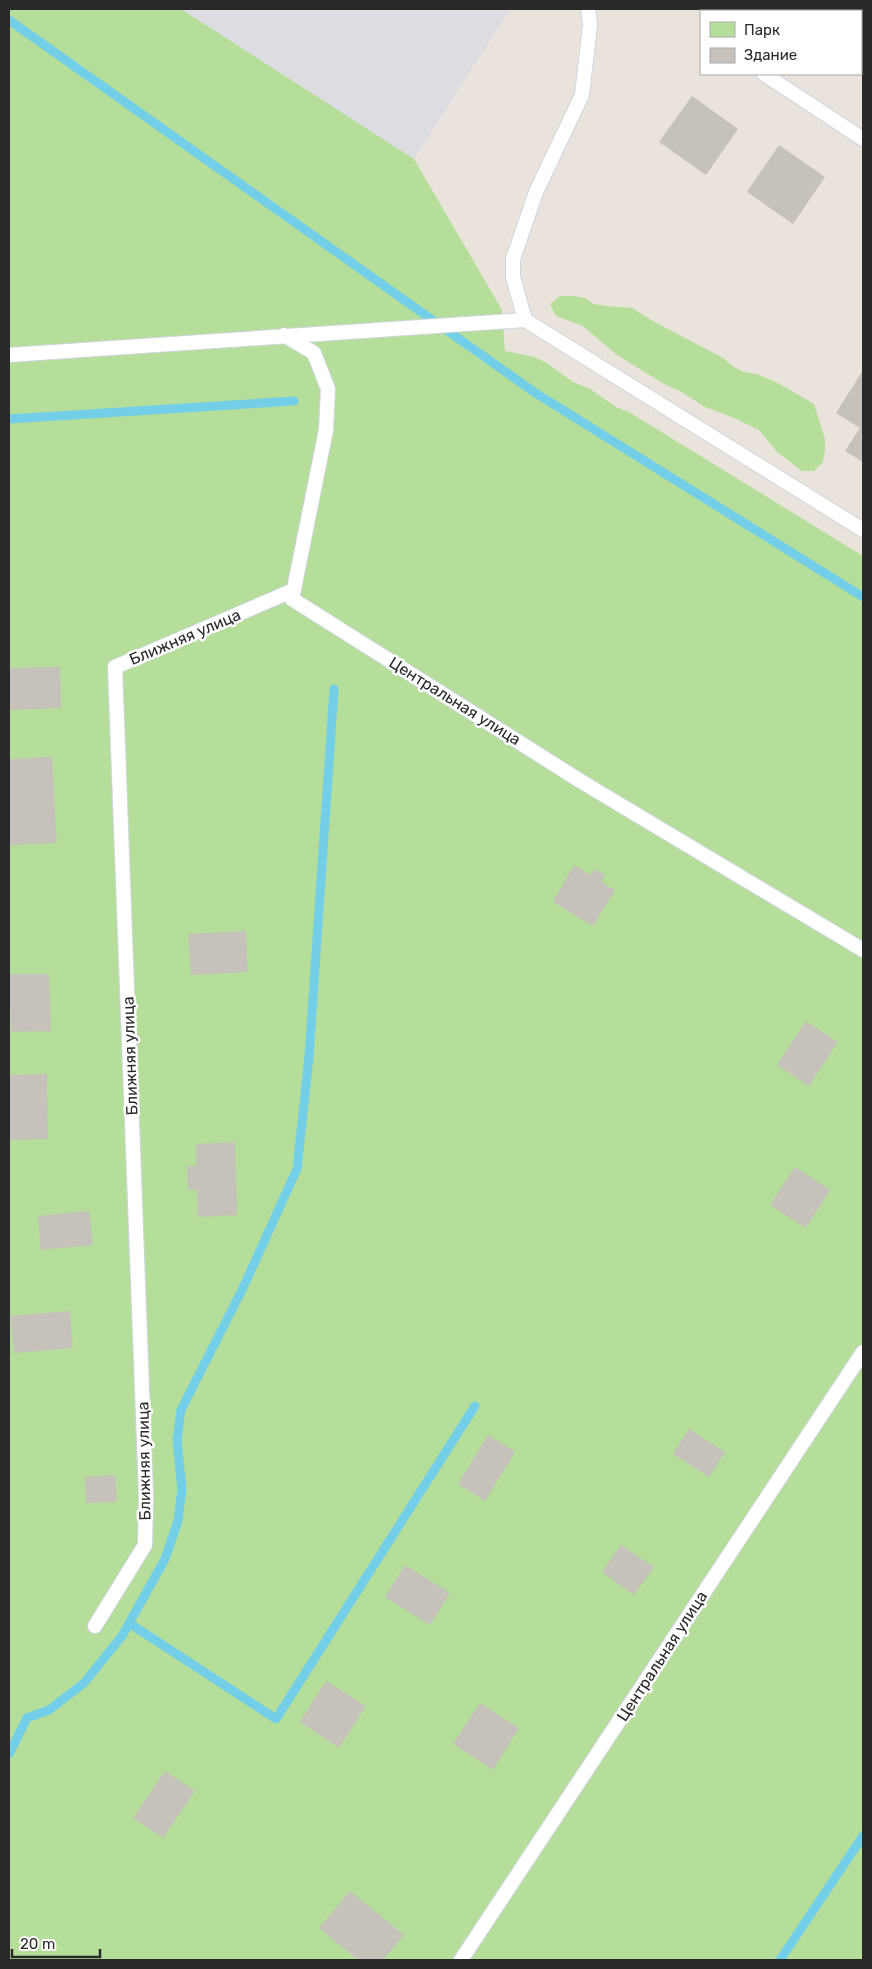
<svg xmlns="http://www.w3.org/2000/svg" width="872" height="1969" font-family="Rubik,sans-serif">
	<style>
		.industrial { fill: #dddce3 }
		.green { fill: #b5de9a }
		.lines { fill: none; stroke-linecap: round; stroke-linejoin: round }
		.stream { stroke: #73cfe8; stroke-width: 9 }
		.building { fill: #c6c1ba }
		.lane-casing { stroke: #d1d5e1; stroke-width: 16 }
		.lane { stroke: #fff; stroke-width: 14 }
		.labels { text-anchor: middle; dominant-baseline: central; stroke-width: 5; stroke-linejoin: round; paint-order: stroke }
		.street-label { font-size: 16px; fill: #292929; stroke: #fff }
	</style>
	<rect width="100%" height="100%" fill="#eae3db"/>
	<path class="industrial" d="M181,9h329l-96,150z"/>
	<path class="green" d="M9,9h172l233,150 88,151 3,41 29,6 13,6 26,19 17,7 26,18 13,5 234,144v1404h-854z
		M560,296h14l11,2 9,6 12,2 26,2 21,13 70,37 11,9 10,5 13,2 21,9 36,21 11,35v11l-2,12 -9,9h-12l-25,-19 -18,-22 -27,-13 -27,-10 -25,-16 -14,-6 -49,-30 -34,-29 -27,-10 -6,-12z"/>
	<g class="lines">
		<path class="stream" d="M9,20l525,372 329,205
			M9,419l285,-18
			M129,1623l147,96 199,-313
			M9,1754l18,-36 22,-8 35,-27 38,-47 43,-77 13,-38 4,-32 -5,-49 4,-30 62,-122 54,-119 12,-112 25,-368
			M780,1960l83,-124"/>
	</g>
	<path class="building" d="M692,96l46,33 -32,46 -47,-33z
		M779,145l46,32 -32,47 -46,-32z
		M863,370v92l-18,-11 15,-23 -24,-15z
		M60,667l1,41 -52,2v-42z
		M52,757l5,86 -48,2v-86z
		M574,865l17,10 3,-6 11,6 -4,7 14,8 -22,36 -40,-24z
		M246,931l2,41 -57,3 -3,-41z
		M9,974h40l2,57 -40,1z
		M806,1021l32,21 -29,44 -32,-21z
		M47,1074l1,65 -39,1v-65z
		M235,1142l2,73 -39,2 -1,-27h-9l-1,-24h9v-22z
		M795,1167l35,23 -24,38 -36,-23z
		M89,1211l4,34 -52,5 -3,-34z
		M70,1311l3,37 -59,5 -4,-37z
		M689,1429l36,23 -16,25 -36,-23z
		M488,1435l27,17 -30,49 -27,-17z
		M115,1475l2,27 -31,1 -1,-26z
		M621,1545l33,22 -20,28 -32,-23z
		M405,1565l45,28 -20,32 -45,-28z
		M326,1681l40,25 -27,42 -39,-26z
		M480,1703l39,25 -26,42 -40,-26z
		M165,1771l30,20 -32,47 -30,-20z
		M350,1891l54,44 -21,25h-25l-39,-32z"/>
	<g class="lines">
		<defs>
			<path id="lane" d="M727,11l1,-2
				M764,74l99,65
				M525,320l-12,-43v-18l23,-67 46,-97 8,-70 -2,-16
				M284,335l30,18 14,36 -2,41 -34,169 290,183 281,168
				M9,355l516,-35 338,210
				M95,1626l50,-81 1,-49 -31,-829 179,-77
				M461,1960l402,-608"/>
		</defs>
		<use href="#lane" class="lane-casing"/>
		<use href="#lane" class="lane"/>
	</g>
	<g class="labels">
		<g class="street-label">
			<text transform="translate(185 637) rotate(-23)">Ближняя улица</text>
			<text transform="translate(455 701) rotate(32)">Центральная улица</text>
			<text transform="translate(130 1056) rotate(-92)">Ближняя улица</text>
			<text transform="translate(144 1461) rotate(-91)">Ближняя улица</text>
			<text transform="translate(662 1656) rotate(-57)">Центральная улица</text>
		</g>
	</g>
	<rect width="872" height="1969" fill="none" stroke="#292929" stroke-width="20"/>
	<rect x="700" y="10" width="162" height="65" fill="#ffffff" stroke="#a9a9a9"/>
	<rect x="710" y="22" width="25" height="15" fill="#b5de9a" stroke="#a9a9a9"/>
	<text x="744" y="35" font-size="15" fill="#292929">Парк</text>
	<rect x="710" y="48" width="25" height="15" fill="#c6c1ba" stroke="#a9a9a9"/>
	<text x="744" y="60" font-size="15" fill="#292929">Здание</text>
	<path d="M12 1949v8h88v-8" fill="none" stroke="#292929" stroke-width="2.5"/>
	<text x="20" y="1949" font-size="15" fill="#292929" stroke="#ffffff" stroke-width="4" paint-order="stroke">20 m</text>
</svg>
